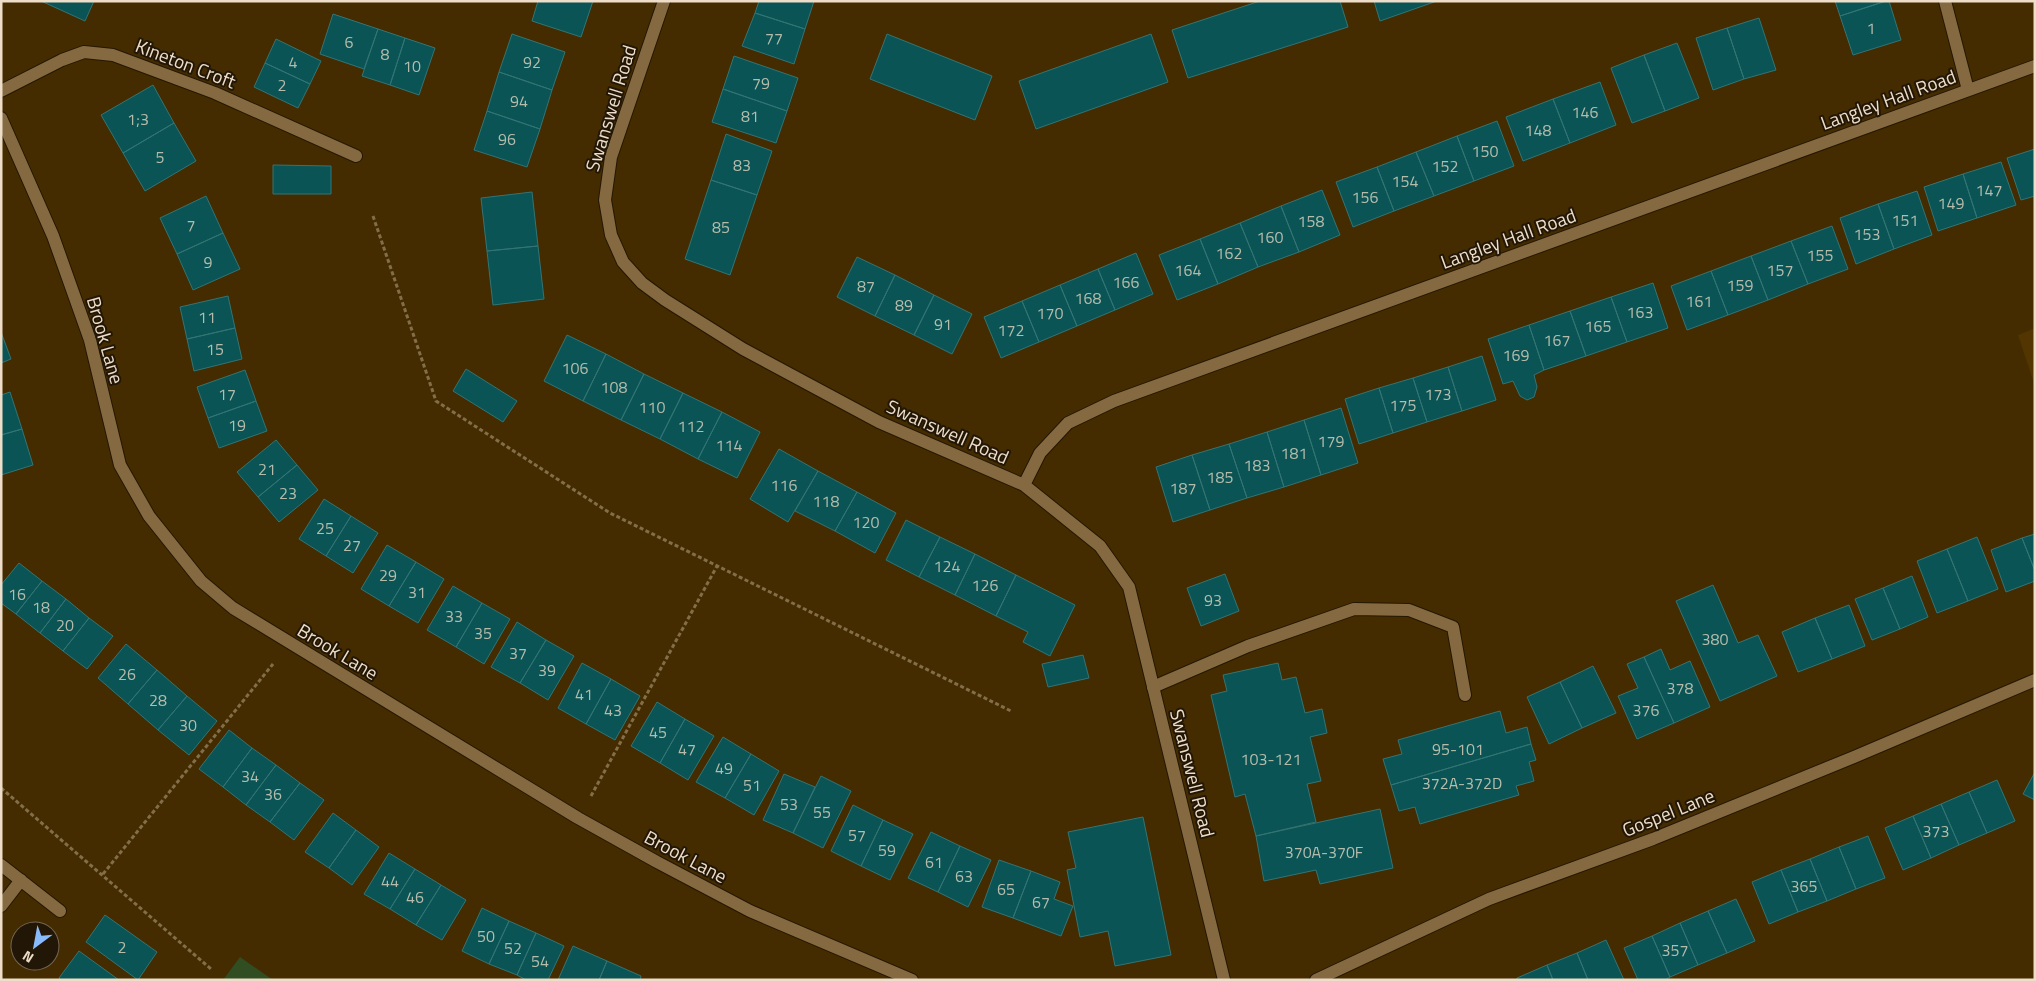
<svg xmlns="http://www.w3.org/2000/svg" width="2036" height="981" font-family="'Titillium Web',sans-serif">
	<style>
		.built { fill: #523500 }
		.green { fill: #314e22 }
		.building { fill: #0a5455; stroke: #337474 }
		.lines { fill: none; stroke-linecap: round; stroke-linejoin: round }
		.service-casing { stroke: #241703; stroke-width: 14 }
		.minor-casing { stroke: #241703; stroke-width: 14 }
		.tertiary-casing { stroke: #241703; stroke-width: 14 }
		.path { stroke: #836e4a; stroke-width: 3; stroke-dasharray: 4 2.5; stroke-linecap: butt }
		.service { stroke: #856941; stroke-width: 12 }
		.minor { stroke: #856941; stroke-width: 12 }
		.tertiary { stroke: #856941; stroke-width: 12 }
		.labels { text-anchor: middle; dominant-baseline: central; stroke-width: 4; stroke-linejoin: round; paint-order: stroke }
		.number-label { font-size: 16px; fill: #b5bcac }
		.street-label { font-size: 19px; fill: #eedec9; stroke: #221707 }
	</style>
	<rect width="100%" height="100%" fill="#452c00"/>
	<path class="built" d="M2035,328v58l-17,-51z"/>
	<path class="green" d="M240,957l33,23h-50z"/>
	<path class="building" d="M41,1h53l-9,20z
		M538,1h55l-12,36 -49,-16z
		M759,1h55l-9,28 -50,-16z
		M1260,1h80l8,26 -160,51 -16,-48z
		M1374,1h63l-57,20z
		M1835,1h51l-46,15z
		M1886,1h3l12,39 -48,15 -13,-39z
		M755,13l50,16 -11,35 -52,-18z
		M333,14l45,15 -14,40 -44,-15z
		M1759,18l17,52 -32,9 -17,-51z
		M1727,28l17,51 -31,11 -17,-52z
		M378,29l27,9 -15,47 -28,-9z
		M512,34l53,18 -13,38 -53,-18z
		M887,34l105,42 -17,44 -105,-41z
		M1151,34l17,48 -132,47 -17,-48z
		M405,38l30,10 -16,47 -29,-10z
		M276,39l45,22 -11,23 -45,-21z
		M1677,43l22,55 -34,13 -21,-56z
		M1644,55l21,56 -33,12 -21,-55z
		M734,56l64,22 -11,33 -64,-22z
		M265,63l45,21 -12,24 -44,-21z
		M499,72l53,18 -12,39 -53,-18z
		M1600,82l16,43 -46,18 -17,-44z
		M153,85l21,38 -51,30 -22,-38z
		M723,89l64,22 -11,32 -64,-21z
		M1553,99l17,44 -47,18 -17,-44z
		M487,111l53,18 -13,38 -53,-17z
		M1497,121l17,45 -40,15 -17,-45z
		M174,123l22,38 -51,30 -22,-38z
		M726,134l46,17 -15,44 -46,-15z
		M1457,136l17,45 -40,15 -18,-44z
		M2035,149v47l-14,4 -14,-42z
		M1416,152l18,44 -40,15 -17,-44z
		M2001,162l15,43 -39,13 -14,-44z
		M273,165l58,1v28h-58z
		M1377,167l17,44 -41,16 -17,-45z
		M1963,174l14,44 -39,13 -14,-44z
		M711,180l46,15 -27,80 -45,-16z
		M1322,190l18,45 -41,17 -18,-46z
		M1917,191l15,44 -38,14 -16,-45z
		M532,192l6,54 -51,5 -6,-53z
		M206,196l17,37 -46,21 -17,-36z
		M1878,204l16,45 -38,15 -16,-46z
		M1281,206l18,46 -41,15 -18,-44z
		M1240,223l18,44 -40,17 -18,-45z
		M1832,226l16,43 -40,15 -17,-43z
		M223,233l17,36 -47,21 -16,-36z
		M1200,239l18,45 -41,16 -18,-45z
		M1791,241l17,43 -40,16 -17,-44z
		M538,246l6,53 -51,6 -6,-54z
		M1136,253l17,41 -38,16 -17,-41z
		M1751,256l17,44 -40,15 -17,-44z
		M857,257l38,18 -20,41 -38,-19z
		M1098,269l17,41 -38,16 -17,-41z
		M1711,271l17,44 -41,15 -16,-44z
		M895,275l39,20 -20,40 -39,-19z
		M1653,283l15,45 -41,14 -16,-45z
		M1060,285l17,41 -38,16 -17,-41z
		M934,295l38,19 -20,40 -38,-19z
		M228,296l7,32 -48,11 -7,-32z
		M1611,297l16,45 -41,14 -16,-45z
		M1022,301l17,41 -38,16 -17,-41z
		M1570,311l16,45 -42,14 -15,-45z
		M1529,325l15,45 -10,5 3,12 -3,10 -7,3 -7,-4 -7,-15 -10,3 -15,-45z
		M235,328l7,31 -48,12 -7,-32z
		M1,332l10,27 -10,4z
		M567,335l39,19 -23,47 -39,-20z
		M606,354l38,20 -23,46 -38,-19z
		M1482,356l14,44 -34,11 -14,-44z
		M1448,367l14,44 -35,11 -14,-44z
		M466,369l51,32 -14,21 -50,-31z
		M245,370l11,31 -48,17 -11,-31z
		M644,374l39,19 -23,46 -39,-19z
		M1413,378l14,44 -34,11 -14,-45z
		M1379,388l14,45 -34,11 -14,-45z
		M10,392l12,37 -21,6v-40z
		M683,393l39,19 -24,47 -38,-20z
		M256,401l11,30 -48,17 -11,-30z
		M1341,408l17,55 -37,12 -17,-55z
		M722,412l38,20 -23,46 -39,-19z
		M1304,420l17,55 -37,12 -17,-55z
		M22,429l11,36 -32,10v-40z
		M1267,432l17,55 -37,11 -18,-54z
		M276,440l21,25 -39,32 -21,-25z
		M1229,444l18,54 -37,12 -18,-55z
		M779,449l39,22 -30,51 -38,-23z
		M1192,455l18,55 -37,12 -17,-55z
		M297,465l21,25 -39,32 -21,-25z
		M818,471l39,21 -22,39 -40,-20z
		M857,492l39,21 -21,40 -40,-22z
		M324,499l27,17 -25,40 -27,-17z
		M351,516l27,17 -25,40 -27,-17z
		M906,520l34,17 -21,40 -33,-17z
		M2035,534v37l-13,-33z
		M940,537l35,17 -20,41 -36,-18z
		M1977,537l21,52 -30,12 -21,-52z
		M2022,538l13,33v10l-29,11 -15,-42z
		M387,545l29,17 -27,44 -28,-17z
		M1947,549l21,52 -31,12 -20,-52z
		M975,554l41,21 -20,41 -41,-21z
		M416,562l28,17 -26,44 -29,-17z
		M19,563l23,18 -26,33 -15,-11v-18z
		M1225,574l14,37 -38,15 -14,-38z
		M1016,575l59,30 -25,51 -27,-14 5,-10 -32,-16z
		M1912,576l16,41 -28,12 -17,-41z
		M42,581l24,18 -26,34 -24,-19z
		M1713,585l25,58 20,-8 19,41 -57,25 -44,-100z
		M453,586l29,17 -26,44 -29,-17z
		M1883,588l17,41 -28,11 -17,-41z
		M66,599l23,19 -26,33 -23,-18z
		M482,603l28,16 -26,45 -28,-17z
		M1849,605l16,41 -33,13 -17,-41z
		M89,618l24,18 -26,33 -24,-18z
		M1815,618l17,41 -34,13 -16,-40z
		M517,622l29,18 -26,43 -29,-16z
		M546,640l28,16 -26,44 -28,-17z
		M126,644l31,26 -29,34 -30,-26z
		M1661,649l9,21 20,-9 20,46 -36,16 -30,-66z
		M1083,655l6,23 -41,9 -6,-23z
		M1644,657l30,66 -37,16 -19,-43 20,-8 -11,-24z
		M582,663l29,16 -25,45 -28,-16z
		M1278,663l4,17 14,-3 9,36 17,-4 5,24 -17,4 11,44 -14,3 9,38 -60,14 -11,-42 -10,3 -24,-102 16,-4 -4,-16z
		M1593,666l23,47 -34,15 -22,-46z
		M157,670l30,26 -29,34 -30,-26z
		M611,679l29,17 -25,44 -29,-16z
		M1560,682l22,46 -33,16 -22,-47z
		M187,696l30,25 -28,34 -31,-25z
		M657,702l28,17 -25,44 -29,-17z
		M1500,711l6,22 21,-6 4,17 -140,41 -8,-26 19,-5 -4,-14z
		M685,719l29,17 -26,44 -28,-17z
		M229,730l23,18 -29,39 -24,-18z
		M723,737l28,17 -26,44 -29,-16z
		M1531,744l5,16 -7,2 5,19 -18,5 3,9 -99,29 -5,-17 -16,4 -8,-26z
		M252,748l24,17 -30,40 -23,-18z
		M751,754l28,17 -25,44 -29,-17z
		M276,765l24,18 -30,39 -24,-17z
		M2035,772v28l-12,-6z
		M784,774l31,13 -22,46 -30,-13z
		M821,776l30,15 -28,57 -30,-15z
		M1997,780l18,41 -28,12 -18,-41z
		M300,783l24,17 -30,40 -24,-18z
		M1969,792l18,41 -28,12 -18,-41z
		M1941,804l18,41 -28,13 -18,-42z
		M853,805l30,15 -22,46 -30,-15z
		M1380,809l13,59 -73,16 -4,-14 -52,11 -8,-45z
		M333,813l23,17 -27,38 -24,-16z
		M1913,816l18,42 -28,12 -18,-42z
		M1143,817l28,138 -56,11 -7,-35 -28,6 -13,-67 9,-2 -8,-36z
		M883,820l30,14 -23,46 -29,-14z
		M356,830l23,17 -27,38 -23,-17z
		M931,832l29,14 -22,46 -30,-14z
		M1868,836l17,42 -29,11 -17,-42z
		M960,846l31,14 -23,47 -30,-15z
		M1839,847l17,42 -29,12 -17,-42z
		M389,853l26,16 -25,40 -26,-15z
		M1810,859l17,42 -29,11 -17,-42z
		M999,860l32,11 -18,47 -31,-11z
		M415,869l26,16 -25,40 -26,-16z
		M1781,870l17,42 -29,12 -17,-42z
		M1031,871l29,11 -6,17 19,7 -12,30 -48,-18z
		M441,885l25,15 -24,40 -26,-15z
		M1736,899l19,42 -28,12 -19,-42z
		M482,908l27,13 -20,43 -27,-13z
		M1708,911l19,42 -29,12 -18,-42z
		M105,915l52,37 -19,28 -52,-38z
		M509,921l27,12 -19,42 -28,-11z
		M1680,923l18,42 -28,12 -18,-41z
		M536,933l28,13 -16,34h-22l-9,-5z
		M1652,936l18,41 -5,3h-27l-14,-32z
		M1606,940l18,40h-36l-11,-27z
		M573,946l34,15 -8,19h-41z
		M79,951l40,29h-58l-2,-2z
		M1577,953l11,27h-35l-6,-15z
		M607,961l34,15 -1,4h-41z
		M1547,965l6,15h-36v-2z"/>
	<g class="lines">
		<defs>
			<path id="service" d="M1153,687l95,-41 106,-37 55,1 44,17 12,68"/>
			<path id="minor" d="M664,1l-53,156 -6,43 6,35 12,27 19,21 23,17 78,49 136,73 145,63 76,61 29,41 95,393
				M1945,1l23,89
				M1,91l61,-31 22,-8 29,3 102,38 141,63
				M1024,485l16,-32 28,-30 46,-22 921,-335
				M1,865l59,46
				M1,906l20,-26"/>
			<path id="tertiary" d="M1,118l52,118 37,104 30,125 29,51 52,65 32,27 345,210 79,44 93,49 162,69
				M1316,980l173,-81 164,-60 201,-82 181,-77"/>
		</defs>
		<use href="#service" class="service-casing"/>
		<use href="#minor" class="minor-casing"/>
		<use href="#tertiary" class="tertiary-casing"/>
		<path class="path" d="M373,216l63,185 174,112 401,198
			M1,788l210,181
			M591,796l126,-230
			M103,874l170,-210"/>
		<use href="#service" class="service"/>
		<use href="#minor" class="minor"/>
		<use href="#tertiary" class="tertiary"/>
	</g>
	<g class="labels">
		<g class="number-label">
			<text x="1871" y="28">1</text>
			<text x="774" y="38">77</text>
			<text x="349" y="42">6</text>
			<text x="385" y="54">8</text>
			<text x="293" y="62">4</text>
			<text x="532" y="62">92</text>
			<text x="412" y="66">10</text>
			<text x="761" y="83">79</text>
			<text x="282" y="85">2</text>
			<text x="519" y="101">94</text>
			<text x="1585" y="112">146</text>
			<text x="750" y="116">81</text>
			<text x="138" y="119">1;3</text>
			<text x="1538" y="130">148</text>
			<text x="507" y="139">96</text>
			<text x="1485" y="151">150</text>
			<text x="160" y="157">5</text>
			<text x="742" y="165">83</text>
			<text x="1445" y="166">152</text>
			<text x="1405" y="181">154</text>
			<text x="1989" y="190">147</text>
			<text x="1365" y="197">156</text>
			<text x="1951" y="203">149</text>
			<text x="1905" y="220">151</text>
			<text x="1311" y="221">158</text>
			<text x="191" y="225">7</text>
			<text x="721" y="227">85</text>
			<text x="1867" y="234">153</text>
			<text x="1270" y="237">160</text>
			<text x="1229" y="253">162</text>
			<text x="1820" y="255">155</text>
			<text x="208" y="262">9</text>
			<text x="1188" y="270">164</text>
			<text x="1780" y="270">157</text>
			<text x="1126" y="282">166</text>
			<text x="1740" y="285">159</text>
			<text x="866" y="286">87</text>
			<text x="1088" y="298">168</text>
			<text x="1699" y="301">161</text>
			<text x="904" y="305">89</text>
			<text x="1640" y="312">163</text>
			<text x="1050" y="313">170</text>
			<text x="207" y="317">11</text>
			<text x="943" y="324">91</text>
			<text x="1598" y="326">165</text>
			<text x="1011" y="330">172</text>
			<text x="1557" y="340">167</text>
			<text x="215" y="349">15</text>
			<text x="1516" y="355">169</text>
			<text x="575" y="368">106</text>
			<text x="614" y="387">108</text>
			<text x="227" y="394">17</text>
			<text x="1438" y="394">173</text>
			<text x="1403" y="405">175</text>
			<text x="652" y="407">110</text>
			<text x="237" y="425">19</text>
			<text x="691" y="426">112</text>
			<text x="1331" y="441">179</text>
			<text x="729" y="445">114</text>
			<text x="1294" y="453">181</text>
			<text x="1257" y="465">183</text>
			<text x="267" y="469">21</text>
			<text x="1220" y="477">185</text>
			<text x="784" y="485">116</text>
			<text x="1183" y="488">187</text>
			<text x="288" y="493">23</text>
			<text x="826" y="501">118</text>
			<text x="866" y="522">120</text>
			<text x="325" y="528">25</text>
			<text x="352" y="545">27</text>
			<text x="947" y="566">124</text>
			<text x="388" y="575">29</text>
			<text x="985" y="585">126</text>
			<text x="417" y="592">31</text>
			<text x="17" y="594">16</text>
			<text x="1213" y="600">93</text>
			<text x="41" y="607">18</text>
			<text x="454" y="616">33</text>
			<text x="65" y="625">20</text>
			<text x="483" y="633">35</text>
			<text x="1715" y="639">380</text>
			<text x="518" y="653">37</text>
			<text x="547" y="670">39</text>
			<text x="127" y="674">26</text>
			<text x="1680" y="688">378</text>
			<text x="584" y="694">41</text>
			<text x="158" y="700">28</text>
			<text x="613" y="710">43</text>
			<text x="1646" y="710">376</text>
			<text x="188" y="725">30</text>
			<text x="658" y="732">45</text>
			<text x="687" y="749">47</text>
			<text x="1458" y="749">95-101</text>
			<text x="1271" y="759">103-121</text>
			<text x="724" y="768">49</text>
			<text x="250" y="776">34</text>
			<text x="1462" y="783">372A-372D</text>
			<text x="752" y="785">51</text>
			<text x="273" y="794">36</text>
			<text x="789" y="804">53</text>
			<text x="822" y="812">55</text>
			<text x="1936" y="831">373</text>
			<text x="857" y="835">57</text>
			<text x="887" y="850">59</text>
			<text x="1324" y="852">370A-370F</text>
			<text x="934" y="862">61</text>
			<text x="964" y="876">63</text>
			<text x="390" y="881">44</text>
			<text x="1804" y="886">365</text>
			<text x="1006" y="889">65</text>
			<text x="415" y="897">46</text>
			<text x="1041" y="902">67</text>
			<text x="486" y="936">50</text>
			<text x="122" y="947">2</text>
			<text x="513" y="948">52</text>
			<text x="1675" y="950">357</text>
			<text x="540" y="961">54</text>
		</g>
		<g class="street-label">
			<text transform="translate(186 63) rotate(21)">Kineton Croft</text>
			<text transform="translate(1888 99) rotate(-20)">Langley Hall Road</text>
			<text transform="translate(610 108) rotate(-73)">Swanswell Road</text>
			<text transform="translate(1508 238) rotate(-20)">Langley Hall Road</text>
			<text transform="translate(106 340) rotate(74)">Brook Lane</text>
			<text transform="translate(948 431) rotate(24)">Swanswell Road</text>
			<text transform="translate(338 651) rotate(31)">Brook Lane</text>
			<text transform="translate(1193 773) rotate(76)">Swanswell Road</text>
			<text transform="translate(1668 812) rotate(-22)">Gospel Lane</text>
			<text transform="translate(686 856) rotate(28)">Brook Lane</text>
		</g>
	</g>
	<rect width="2036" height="981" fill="none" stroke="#eedec9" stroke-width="5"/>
	<g transform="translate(35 946) rotate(212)"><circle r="24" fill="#221707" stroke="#746755"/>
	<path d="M0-4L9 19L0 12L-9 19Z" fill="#89bafc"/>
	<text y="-8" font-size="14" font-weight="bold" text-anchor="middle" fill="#eedec9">N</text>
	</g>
</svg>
